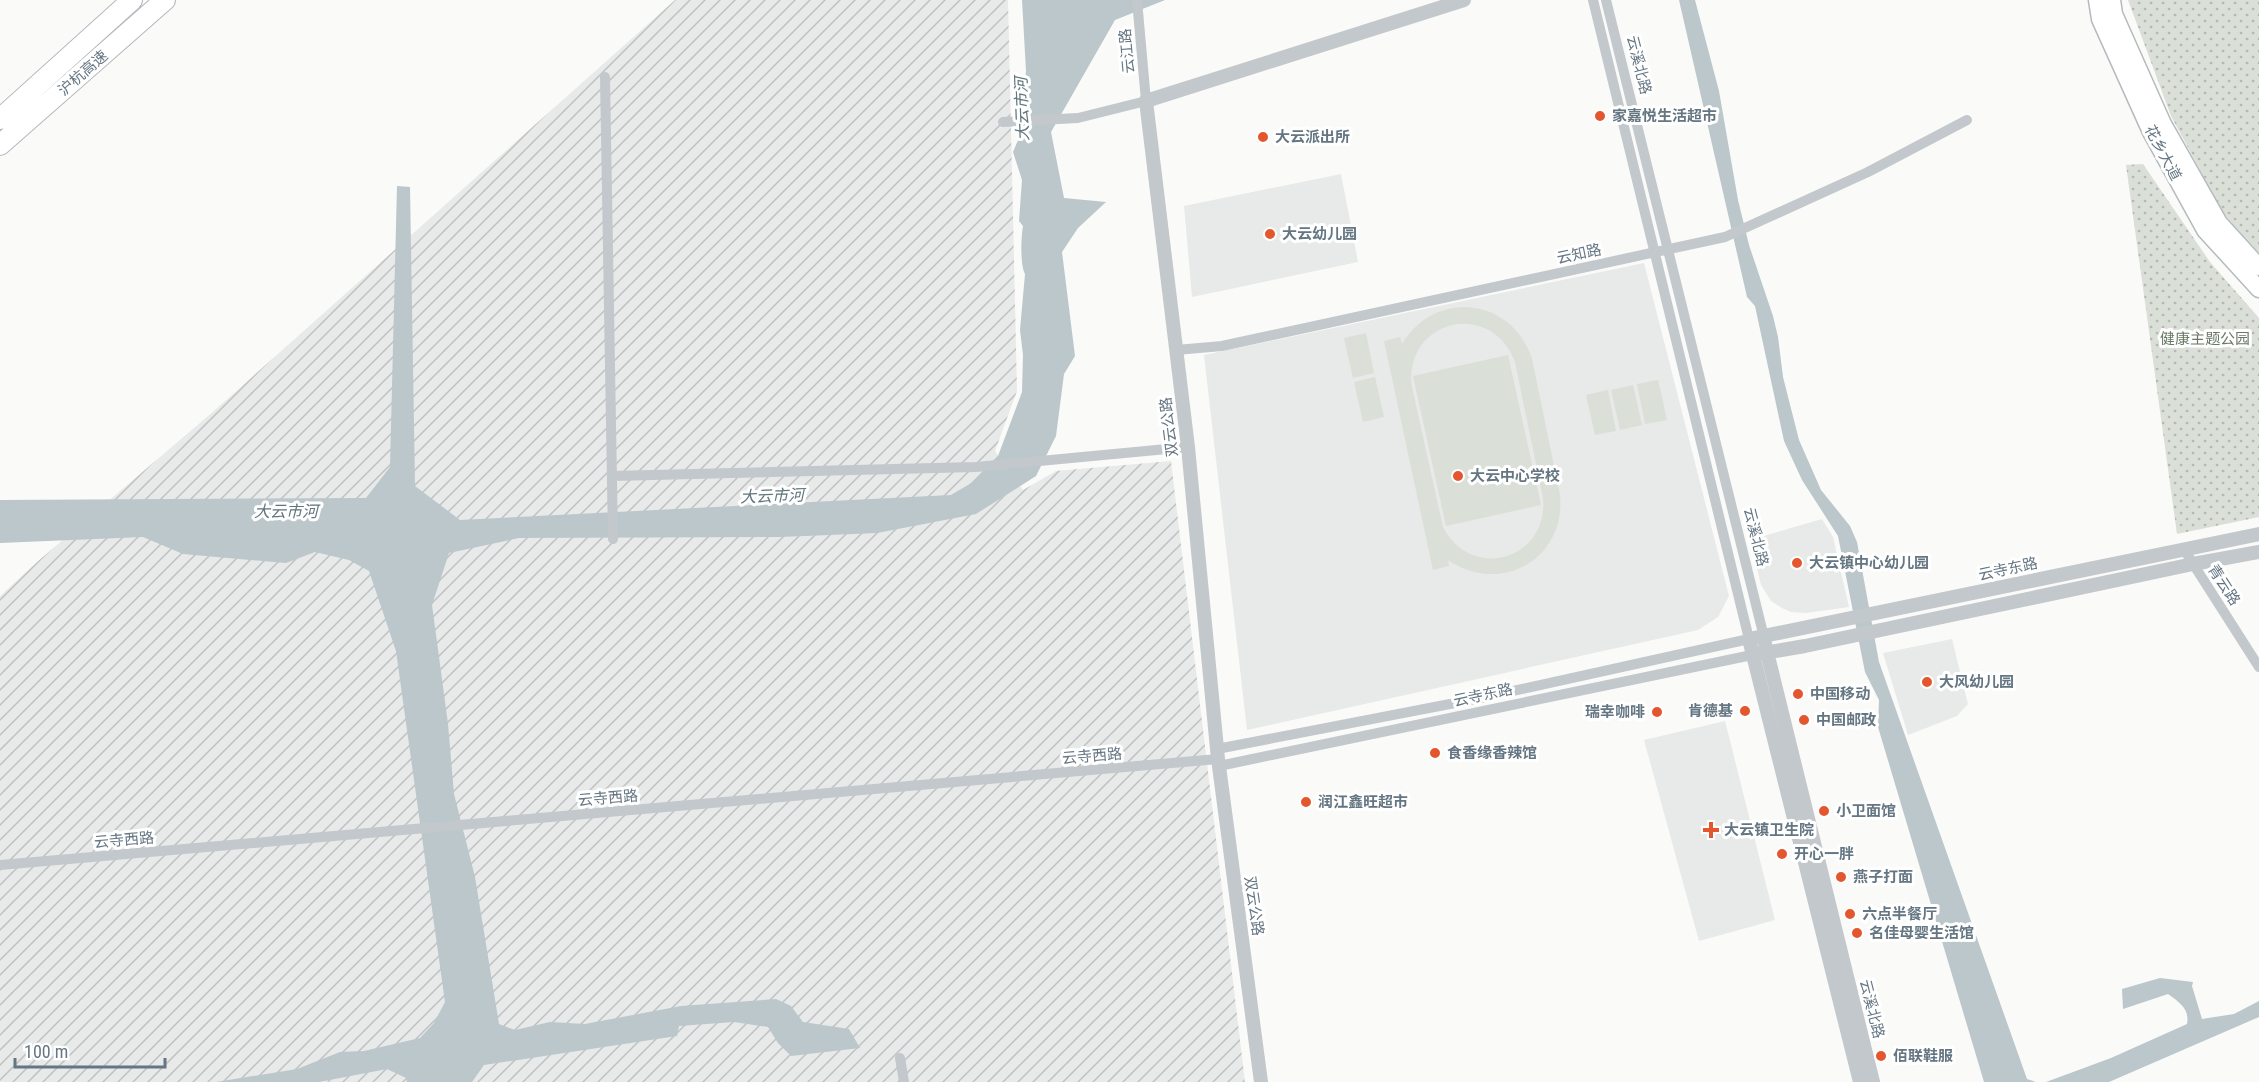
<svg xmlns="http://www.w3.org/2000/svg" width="2259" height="1082" font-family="'Roboto Condensed','Noto Sans SC',sans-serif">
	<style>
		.built { fill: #e8e9e9 }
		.industrial { fill: url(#industrial-furrows) }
		.grass { fill: url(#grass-dots) }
		.pitch { fill: #dadfd7; fill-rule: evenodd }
		.water { fill: #bbc7cb }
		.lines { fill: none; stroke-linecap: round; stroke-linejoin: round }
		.primary-casing { stroke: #b5babe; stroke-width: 19 }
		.motorway-casing { stroke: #b4b9bd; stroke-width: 22 }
		.minor { stroke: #c3c8cc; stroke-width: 10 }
		.tertiary { stroke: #c3c8cc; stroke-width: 14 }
		.primary { stroke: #fff; stroke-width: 16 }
		.motorway { stroke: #fff; stroke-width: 20 }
		.poi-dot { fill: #e4572e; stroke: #fff; stroke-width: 2 }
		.labels { text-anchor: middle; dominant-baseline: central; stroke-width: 6; stroke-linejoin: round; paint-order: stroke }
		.street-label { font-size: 15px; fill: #657683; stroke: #fff }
		.poi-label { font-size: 15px; font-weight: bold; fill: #657683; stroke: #fff; text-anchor: start }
		.park-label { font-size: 15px; fill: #687a64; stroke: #fff }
		.water-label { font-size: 16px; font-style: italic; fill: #60757c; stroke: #fff }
	</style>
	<defs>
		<pattern id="industrial-furrows" width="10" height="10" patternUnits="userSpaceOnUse" patternTransform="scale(1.5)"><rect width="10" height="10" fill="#e8e9e9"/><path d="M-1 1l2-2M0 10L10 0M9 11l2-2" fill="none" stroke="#c0c1c2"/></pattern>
		<pattern id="grass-dots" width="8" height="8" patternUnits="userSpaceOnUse" patternTransform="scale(1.5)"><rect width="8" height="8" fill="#dadfd7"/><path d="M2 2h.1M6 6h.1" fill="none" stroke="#b4b9b4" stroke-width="1.8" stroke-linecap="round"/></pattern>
	</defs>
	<rect width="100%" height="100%" fill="#fafaf8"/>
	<path class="built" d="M1341,174l17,88 -166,35 -8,-91z
		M1644,263l85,333 -11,21 -20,13 -451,100 -43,-375z
		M1822,519l11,18 16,70 -43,6 -15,-1 -9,-4 -11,-7 -10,-16 -11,-45z
		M1952,639l16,65 -11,12 -49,19 -25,-82z
		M1725,721l50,199 -76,21 -55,-201z"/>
	<path class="industrial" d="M675,0h333l9,391 -22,60 28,39 33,-19 115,-10 74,621h-1245v-486l37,-34 178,-152z"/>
	<path class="grass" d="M2128,0h131v257l-37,-46 -51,-95z
		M2143,164l67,98 49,56v199l-82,17 -51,-369z"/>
	<path class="pitch" d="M1464,307c33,1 58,21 68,52l28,136c6,64 -59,101 -112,65l1,6 -16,4 -49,-229 16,-4 2,7c14,-23 35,-36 62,-37zM1457,324c27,-3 49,13 58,38l28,136c6,62 -72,84 -100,29l-31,-140c-5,-31 14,-58 45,-63z
		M1366,333l8,40 -21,5 -9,-40z
		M1508,355l33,150 -95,21 -33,-150z
		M1375,377l9,40 -21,5 -9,-40z
		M1658,380l9,40 -22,4 -8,-40z
		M1633,385l9,40 -22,5 -9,-40z
		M1608,390l8,41 -21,4 -9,-40z"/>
	<path class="water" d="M1022,0h143l-50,20 -64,112 13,66 42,4 -28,26 -16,24 13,104 -11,18 -8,62 -20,40 -60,38 -99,19 -97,4 -261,1 -70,15 -17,52 16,119 6,70 21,83 24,147 16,6 35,-8 35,2 96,-18 95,-7 15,7 12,16 46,7 11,19 -69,8 -13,-13 -10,-16 -34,-5 -55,4 -2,10 -193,29 -12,17h-65l-1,-4 -19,-9 -68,13h-103l81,-13 43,-17 24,-1 56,-13 14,-15 11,-21 -49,-351 -27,-80 -20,-11 -34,-8 -29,11 -103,-9 -40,-17 -143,6v-43l366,-2 24,-31 7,-281 13,1 5,299 45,34 491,-25 22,-13 25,-26 24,-64 1,-37 -3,-25 5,-56c-5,-9 -4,-37 -2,-48l-4,-5 3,-41 -9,-28 6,-14 7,-67z
		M1679,0h16l24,91 19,109 11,45 24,71 5,21 5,40 16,63 22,50 29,36 7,16 22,120 148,417 9,3h-52l-106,-355 1,-27 -14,-28 -27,-136 -36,-56 -18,-39 -29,-135 -8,-9z
		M2160,978l33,4 -1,4 10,33 32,-5 25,-13v16l-150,65h-63l65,-24 76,-34c3,-15 -8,-22 -19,-30l-45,15 -1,-20z"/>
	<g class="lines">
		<defs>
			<path id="primary" d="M2097,0l3,19 51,113 54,98 54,59
				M2112,0l2,14 49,110 56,99 40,44"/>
			<path id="motorway" d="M0,119l132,-119
				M0,145l165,-145"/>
		</defs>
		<use href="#primary" class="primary-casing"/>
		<use href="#motorway" class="motorway-casing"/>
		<path class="minor" d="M1606,0l158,637
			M605,77l8,462
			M1003,122l75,-4 68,-17 -9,-101
			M1176,350l46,-4 503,-109 143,-65 99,-52
			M612,476l364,-9 212,-20
			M2183,548l76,119
			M1217,749l264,-51 268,-59 -156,-639
			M1219,766l533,-111
			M0,865l1218,-106
			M900,1058l4,24"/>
		<path class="tertiary" d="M1765,644l108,438
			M1752,655l53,-9 388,-82 66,-12
			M1261,1082l-43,-323 -30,-312 -42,-346 318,-101
			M1860,1082l-111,-443 510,-105"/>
		<use href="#primary" class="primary"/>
		<use href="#motorway" class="motorway"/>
	</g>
	<g class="poi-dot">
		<circle cx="1600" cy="116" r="6"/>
		<circle cx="1263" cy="137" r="6"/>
		<circle cx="1270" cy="234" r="6"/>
		<circle cx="1458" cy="476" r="6"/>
		<circle cx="1797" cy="563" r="6"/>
		<circle cx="1927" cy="682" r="6"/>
		<circle cx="1798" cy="694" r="6"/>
		<circle cx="1745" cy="711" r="6"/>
		<circle cx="1657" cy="712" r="6"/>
		<circle cx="1804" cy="720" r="6"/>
		<circle cx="1435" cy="753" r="6"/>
		<circle cx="1306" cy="802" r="6"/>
		<circle cx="1824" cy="811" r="6"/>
		<path d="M1708 821h6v6h6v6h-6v6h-6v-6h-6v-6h6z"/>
		<circle cx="1782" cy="854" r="6"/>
		<circle cx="1841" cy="877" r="6"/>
		<circle cx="1850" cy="914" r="6"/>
		<circle cx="1857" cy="933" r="6"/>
		<circle cx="1881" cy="1056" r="6"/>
	</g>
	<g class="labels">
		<g class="street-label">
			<text transform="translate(1127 51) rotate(-95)">云江路</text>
			<text transform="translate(1639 65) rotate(76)">云溪北路</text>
			<text transform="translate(83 73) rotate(-41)">沪杭高速</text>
			<text transform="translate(2163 153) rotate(62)">花乡大道</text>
			<text transform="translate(1579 254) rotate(-12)">云知路</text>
			<text transform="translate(1169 427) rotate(-97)">双云公路</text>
			<text transform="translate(1756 537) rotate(76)">云溪北路</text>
			<text transform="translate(2008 569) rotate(-12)">云寺东路</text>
			<text transform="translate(2224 585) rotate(57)">青云路</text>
			<text transform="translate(1483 695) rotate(-12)">云寺东路</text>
			<text transform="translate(1092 756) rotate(-5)">云寺西路</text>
			<text transform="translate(608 798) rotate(-5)">云寺西路</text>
			<text transform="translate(124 840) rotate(-5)">云寺西路</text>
			<text transform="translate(1254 906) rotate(82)">双云公路</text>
			<text transform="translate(1872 1009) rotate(76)">云溪北路</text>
		</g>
		<g class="poi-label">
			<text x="1612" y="116">家嘉悦生活超市</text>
			<text x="1275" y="137">大云派出所</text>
			<text x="1282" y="234">大云幼儿园</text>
			<text x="1470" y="476">大云中心学校</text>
			<text x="1809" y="563">大云镇中心幼儿园</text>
			<text x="1939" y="682">大风幼儿园</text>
			<text x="1810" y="694">中国移动</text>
			<text x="1733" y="711" text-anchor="end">肯德基</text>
			<text x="1645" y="712" text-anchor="end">瑞幸咖啡</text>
			<text x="1816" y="720">中国邮政</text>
			<text x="1447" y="753">食香缘香辣馆</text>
			<text x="1318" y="802">润江鑫旺超市</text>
			<text x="1836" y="811">小卫面馆</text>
			<text x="1724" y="830">大云镇卫生院</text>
			<text x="1794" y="854">开心一胖</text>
			<text x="1853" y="877">燕子打面</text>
			<text x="1862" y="914">六点半餐厅</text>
			<text x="1869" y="933">名佳母婴生活馆</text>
			<text x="1893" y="1056">佰联鞋服</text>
		</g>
		<g class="park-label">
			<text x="2205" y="339">健康主题公园</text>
		</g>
		<g class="water-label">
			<text transform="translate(1022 109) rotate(-92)">大云市河</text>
			<text transform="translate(772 496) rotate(-2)">大云市河</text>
			<text x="286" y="511">大云市河</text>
		</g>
	</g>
	<path d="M15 1058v9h150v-9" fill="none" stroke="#657683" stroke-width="3"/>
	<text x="24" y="1058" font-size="18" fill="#657683" stroke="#ffffff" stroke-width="4.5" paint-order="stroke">100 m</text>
</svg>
